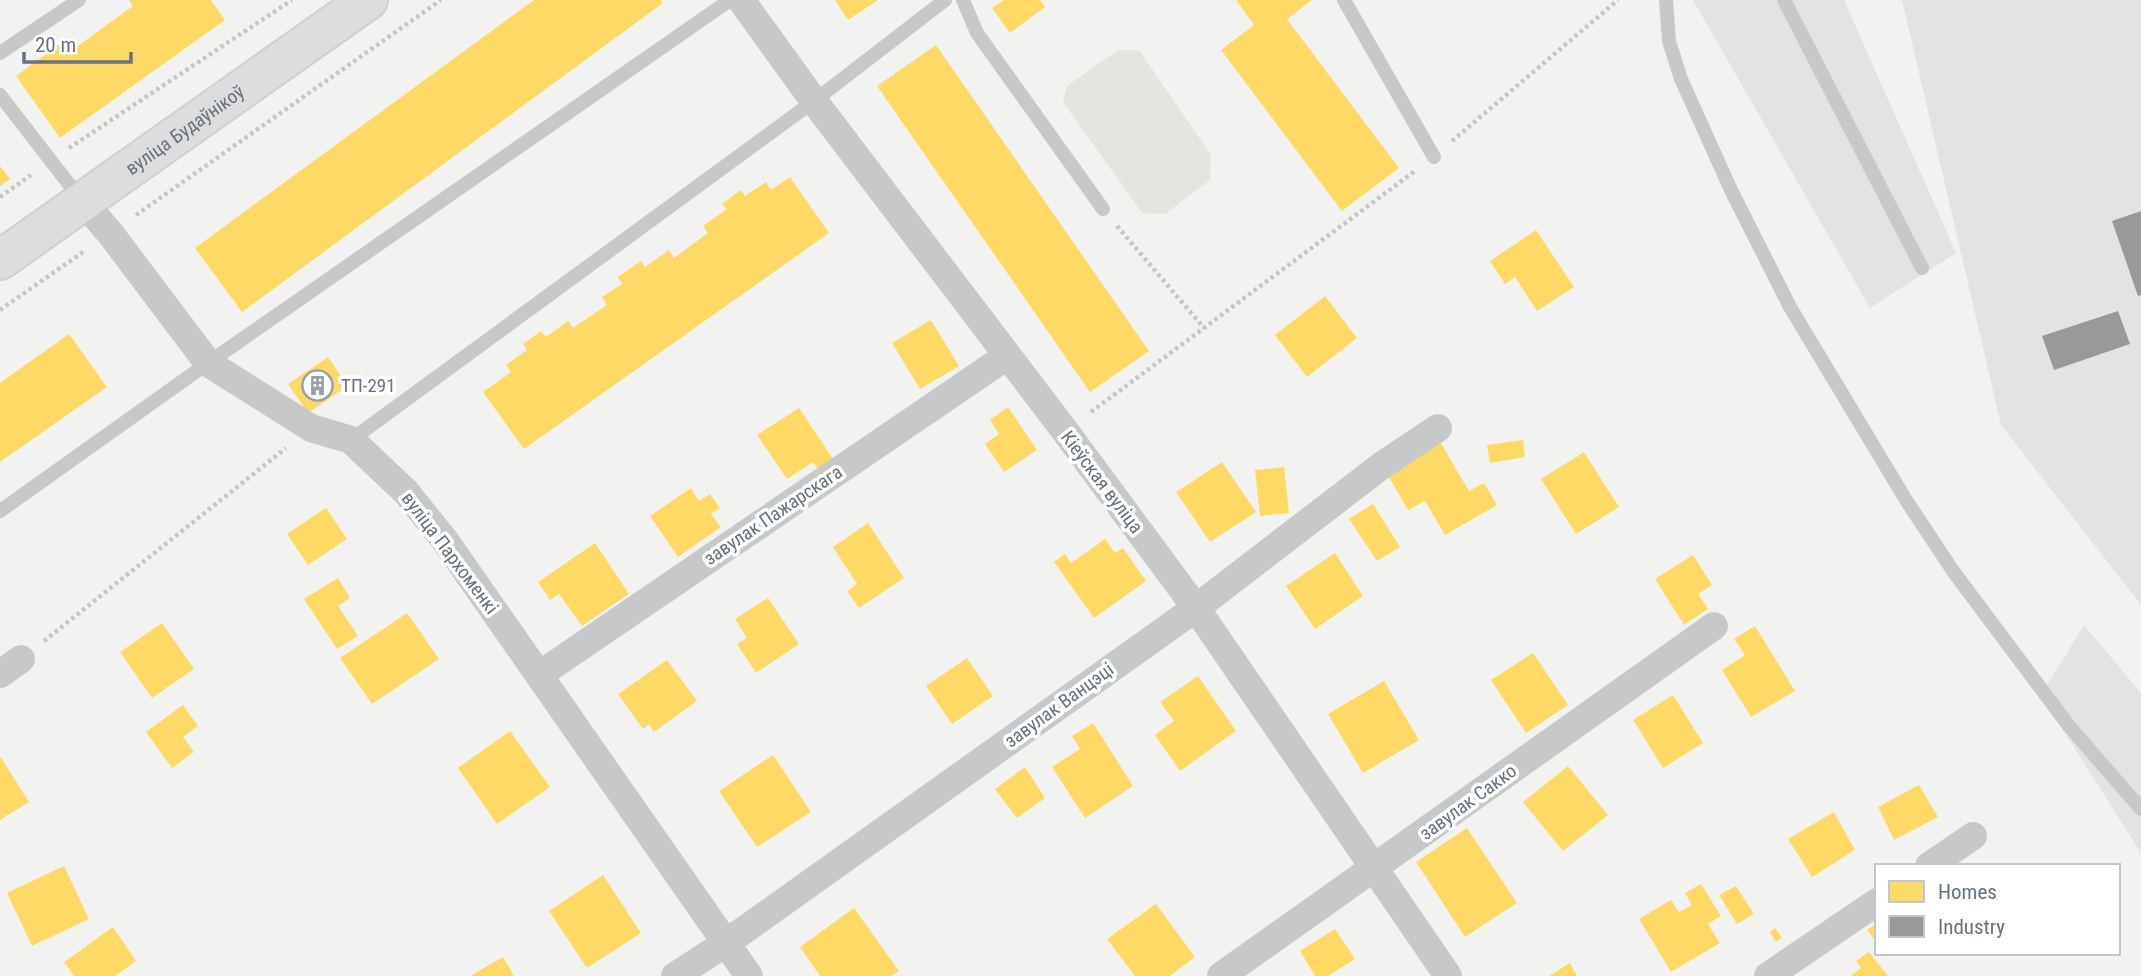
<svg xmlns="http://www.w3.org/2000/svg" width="2141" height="976" font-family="'Roboto Condensed',sans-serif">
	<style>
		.built { fill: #e2e4e4 }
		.green { fill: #e2e5e0 }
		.homes { fill: #ffd966 }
		.industry { fill: #999 }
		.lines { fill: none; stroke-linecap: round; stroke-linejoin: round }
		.secondary-casing { stroke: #cecfcf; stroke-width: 42 }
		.path { stroke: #c5c6c6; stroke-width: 4.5; stroke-dasharray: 3.5 3.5; stroke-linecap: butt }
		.service { stroke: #c7c8c9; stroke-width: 14 }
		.minor { stroke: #c7c8c9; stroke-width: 28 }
		.secondary { stroke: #ddd; stroke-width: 38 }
		.labels { text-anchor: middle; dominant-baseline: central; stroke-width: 7; stroke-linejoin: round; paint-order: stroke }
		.street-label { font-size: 19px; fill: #66727e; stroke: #fff }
		.poi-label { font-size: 19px; fill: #66727e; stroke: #fff; text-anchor: start }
	</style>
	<rect width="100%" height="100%" fill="#f2f3f1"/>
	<path class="built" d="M1693,0h151l112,253 -86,55z
		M1902,0h239v605l-140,-180z
		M2084,625l57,68v160l-100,-158z"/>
	<path class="green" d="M1118,50h21l72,105 -1,25 -45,34 -23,-1 -79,-111 4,-16z"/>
	<path class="homes" d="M129,0h82l14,20 -165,118 -44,-62 52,-38 7,10 58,-42z
		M534,0h127l2,3 -421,309 -47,-64z
		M835,0h43l-30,20z
		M1004,0h36l5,7 -35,26 -18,-25z
		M1236,0h76l-25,19 112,149 -57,43 -121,-161 33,-25z
		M936,45l213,306 -59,41 -213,-306z
		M0,166l10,13 -10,7z
		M790,177l39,56 -305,216 -41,-57 28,-20 -5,-7 21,-15 -4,-6 18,-13 5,6 22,-16 5,7 34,-23 -5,-8 20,-13 -4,-7 23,-16 4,6 24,-17 5,8 34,-25 -5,-7 24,-17 -5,-5 19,-14 4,6 21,-14 5,8z
		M1536,230l38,57 -37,24 -22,-34 -10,7 -15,-23z
		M1325,296l32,42 -50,39 -32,-42z
		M931,320l28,46 -39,23 -28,-46z
		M69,334l38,53 -107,75v-79z
		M328,357l20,29 -40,27 -20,-29z
		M1008,407l29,43 -33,22 -19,-28 14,-10 -9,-14z
		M799,408l36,54 -15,10 -7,-10 -26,17 -30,-44z
		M1523,440l2,17 -35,6 -3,-18z
		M1441,443l28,48 15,-8 13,22 -52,30 -20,-34 -17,9 -21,-36z
		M1584,452l35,55 -43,27 -35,-55z
		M1222,462l34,50 -46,30 -34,-50z
		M1284,467l5,46 -29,3 -5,-46z
		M691,488l8,13 11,-7 10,14 -9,6 10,13 -43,30 -28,-41z
		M1373,504l27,43 -23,14 -28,-42z
		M326,508l21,31 -39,26 -21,-31z
		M868,523l36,55 -45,30 -12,-17 10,-7 -24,-37z
		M1105,539l10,14 8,-5 23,33 -52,37 -40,-56 11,-8 6,9z
		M595,543l34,51 -47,32 -23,-32 -9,6 -12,-18z
		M1335,553l28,43 -48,33 -29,-43z
		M1693,555l19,30 -14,9 10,15 -24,16 -29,-46z
		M338,578l12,20 -12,8 20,30 -21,13 -33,-50z
		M768,598l31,46 -43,29 -19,-29 10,-6 -12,-19z
		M407,613l32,46 -67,45 -32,-46z
		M162,623l32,46 -42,29 -32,-46z
		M1755,626l40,65 -44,26 -29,-47 23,-15 -11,-16z
		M1533,653l35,52 -42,28 -35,-53z
		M967,658l26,38 -41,28 -26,-38z
		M667,660l30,41 -43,31 -5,-8 -6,5 -25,-35z
		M1198,676l38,55 -56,40 -25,-36 19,-14 -14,-19z
		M1384,681l35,59 -56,33 -35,-59z
		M1673,695l30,48 -40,25 -30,-48z
		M183,705l15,21 -15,11 11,15 -22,16 -26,-36z
		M1093,723l40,63 -48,32 -33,-51 28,-18 -8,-13z
		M510,731l40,56 -53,37 -39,-56z
		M773,755l38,57 -54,35 -38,-56z
		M0,756l29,46 -29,18z
		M1568,766l40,49 -45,36 -40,-49z
		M1025,767l20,31 -28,20 -22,-29z
		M1919,785l19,32 -44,23 -16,-33z
		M1834,812l21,38 -43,27 -24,-38z
		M1467,828l50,75 -52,34 -49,-75z
		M64,866l25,53 -57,27 -25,-53z
		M603,875l38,58 -54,35 -38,-57z
		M1701,884l20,32 -13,8 12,19 -49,29 -32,-53 32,-19 8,12 13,-7 -7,-12z
		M1736,886l18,28 -17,10 -18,-29z
		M1156,904l39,53 -25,19h-35l-28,-37z
		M854,908l45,63 -8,5h-71l-20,-29z
		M1877,923v20l-10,-13z
		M113,927l23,34 -21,15h-41l-10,-14z
		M1775,928l7,10 -6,4 -6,-10z
		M1335,929l20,30 -27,17h-13l-15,-25z
		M1869,952l19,24h-37l10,-8 -5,-7z
		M503,957l11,19h-44z
		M1570,963l7,13h-28z"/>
	<path class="industry" d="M2141,211v84l-3,1 -26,-75z
		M2118,311l12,33 -76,26 -12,-34z"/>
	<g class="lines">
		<defs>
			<g id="secondary">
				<path id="s1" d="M0,260l368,-260"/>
			</g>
		</defs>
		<use href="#secondary" class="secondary-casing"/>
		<path class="path" d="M1452,141l166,-141
			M69,148l223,-148
			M0,197l31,-22
			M136,215l305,-215
			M1117,226l87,102
			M0,310l86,-60
			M1091,412l324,-241
			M44,641l242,-193"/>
		<path class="service" d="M963,0l14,33 126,176
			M1344,0l90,157
			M1666,0l3,41 12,38 50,111 59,117 116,193 47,71 116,155 72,83
			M1784,0l138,268
			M0,53l79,-53
			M0,95l82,106
			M351,440l463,-339 131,-101
			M0,511l208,-148 522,-363"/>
		<path class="minor" d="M741,0l73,101 251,330 131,177 252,368
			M83,202l27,31 98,130 103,65 40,12 55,52 40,50 303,434
			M0,674l21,-15
			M539,675l468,-319
			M1929,866l44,-30
			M675,976l51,-33 470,-335 185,-142 57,-38
			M1221,976l493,-350
			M1768,976l109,-74"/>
		<use href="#secondary" class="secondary"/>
	</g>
	<defs>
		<symbol id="building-ring" viewBox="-11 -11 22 22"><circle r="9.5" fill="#fff" stroke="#979fa6" stroke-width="1.5"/><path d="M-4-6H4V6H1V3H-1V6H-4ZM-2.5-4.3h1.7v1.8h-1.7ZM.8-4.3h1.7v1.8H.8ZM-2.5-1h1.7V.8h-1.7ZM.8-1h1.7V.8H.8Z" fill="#979fa6"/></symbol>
	</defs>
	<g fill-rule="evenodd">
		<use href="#building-ring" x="300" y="368" width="35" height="35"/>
	</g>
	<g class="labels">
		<g class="street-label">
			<text stroke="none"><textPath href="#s1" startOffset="226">вуліца Будаўнікоў</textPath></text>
			<text transform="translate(1102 482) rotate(53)">Кіеўская вуліца</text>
			<text transform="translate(773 515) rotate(-34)">завулак Пажарскага</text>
			<text transform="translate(450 553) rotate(53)">вуліца Пархоменкі</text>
			<text transform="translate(1059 705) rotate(-36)">завулак Ванцэці</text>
			<text transform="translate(1468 802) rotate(-36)">завулак Сакко</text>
		</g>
		<g class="poi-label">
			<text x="341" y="385">ТП-291</text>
		</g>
	</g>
	<rect x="1875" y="864" width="245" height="91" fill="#ffffff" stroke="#c2c7cb" stroke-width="2"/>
	<rect x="1889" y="881" width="35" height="21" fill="#ffd966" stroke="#c2c7cb" stroke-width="2"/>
	<text x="1938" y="899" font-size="21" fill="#66727e">Homes</text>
	<rect x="1889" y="916" width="35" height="21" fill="#999999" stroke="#c2c7cb" stroke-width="2"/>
	<text x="1938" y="934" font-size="21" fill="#66727e">Industry</text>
	<path d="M24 52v10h107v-10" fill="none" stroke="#66727e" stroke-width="3.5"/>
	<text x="35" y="52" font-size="21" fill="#66727e" stroke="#ffffff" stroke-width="5" paint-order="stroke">20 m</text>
</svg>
